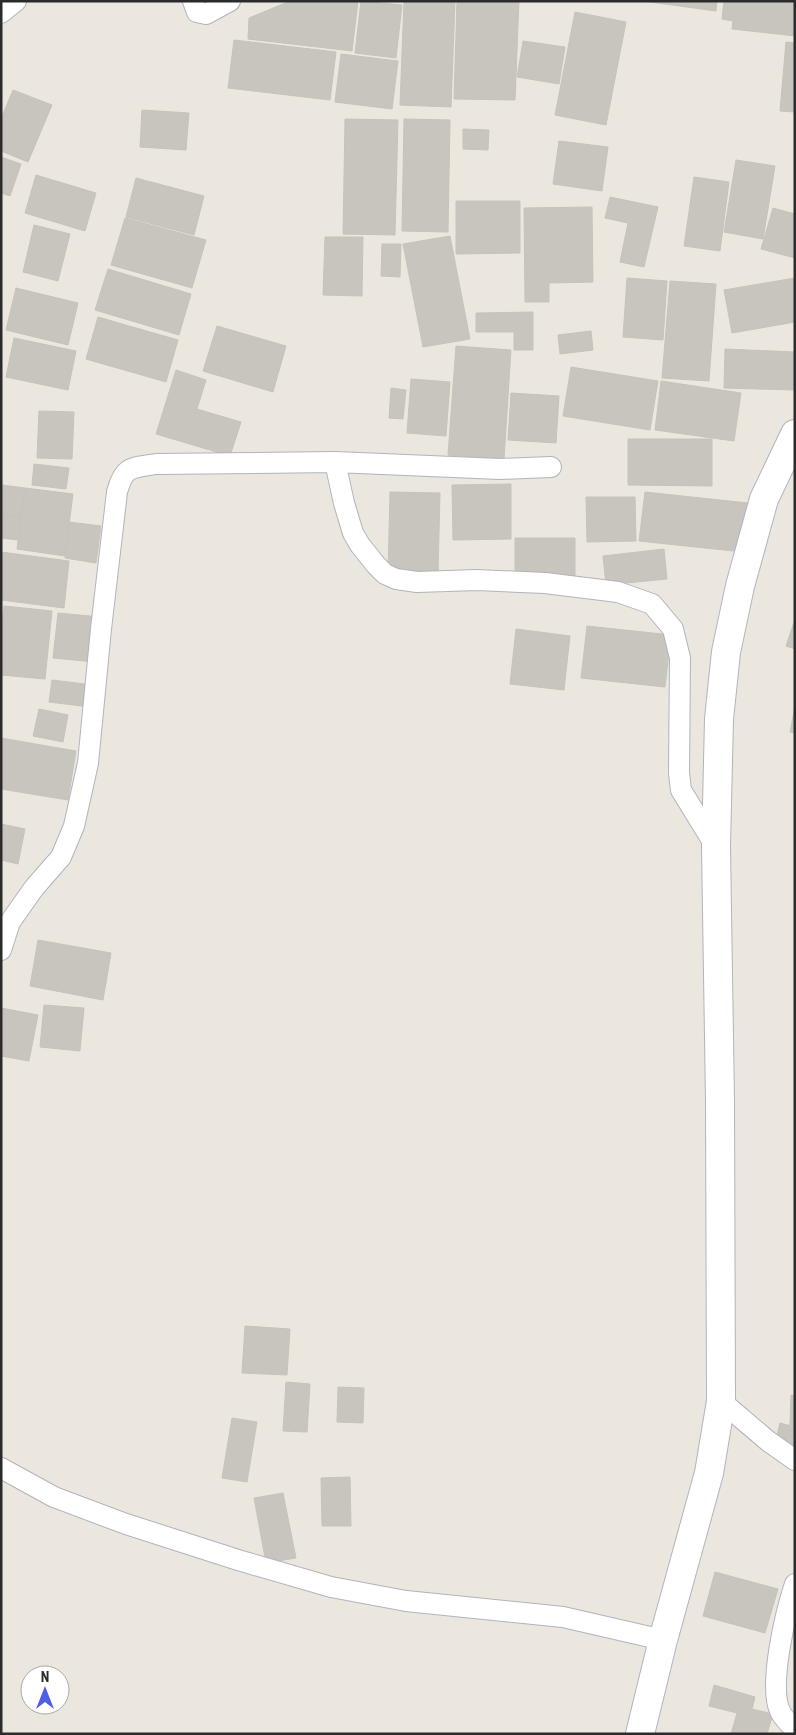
<svg xmlns="http://www.w3.org/2000/svg" width="796" height="1735" font-family="'Roboto Condensed',sans-serif">
	<style>
		.building { fill: #c7c5bd; stroke: #c7c3b8 }
		.lines { fill: none; stroke-linecap: round; stroke-linejoin: round }
		.street-casing { stroke: #b2b3bd; stroke-width: 22 }
		.secondary-casing { stroke: #b2b3bd; stroke-width: 30 }
		.street { stroke: #fff; stroke-width: 20 }
		.secondary { stroke: #fff; stroke-width: 28 }
	</style>
	<rect width="100%" height="100%" fill="#ebe7de"/>
	<path class="building" d="M290,1h68l-6,50 -104,-12 1,-21z
		M361,1l41,4 -6,53 -41,-5z
		M404,1h51l-4,106 -51,-2z
		M457,1h62l-4,99 -61,-1z
		M643,1h74l-1,10z
		M724,1h71v35l-63,-7 1,-8 -11,-2z
		M575,12l51,10 -20,103 -51,-10z
		M234,40l102,12 -6,48 -102,-12z
		M523,41l42,6 -6,37 -42,-7z
		M786,42l9,1v69l-15,-1z
		M341,54l57,7 -6,48 -57,-7z
		M13,90l39,15 -24,57 -27,-11v-32z
		M142,110l47,3 -3,37 -46,-3z
		M345,119l53,1 -3,115 -52,-1z
		M404,119l46,1 -2,112 -46,-1z
		M463,129l26,1 -1,20 -25,-1z
		M559,141l49,6 -6,44 -49,-7z
		M1,157l20,7 -11,32 -9,-3z
		M736,160l39,6 -12,73 -39,-7z
		M36,175l60,18 -11,38 -60,-18z
		M694,177l35,5 -9,69 -36,-5z
		M136,178l68,18 -10,39 -68,-18z
		M610,197l48,10 -14,60 -24,-5 8,-39 -23,-5z
		M456,201h64v52l-64,1z
		M592,207l1,75 -44,1v19h-24l-1,-94z
		M773,208l22,6v44l-34,-9z
		M125,218l81,22 -14,48 -81,-23z
		M34,225l36,9 -12,47 -35,-9z
		M450,236l20,103 -47,8 -20,-103z
		M325,237h38l-1,59 -39,-1z
		M382,244h19l-1,33 -19,-1z
		M108,269l83,25 -12,41 -84,-25z
		M627,278l40,3 -4,59 -40,-3z
		M795,278v44l-63,11 -8,-43z
		M670,281l46,3 -7,97 -47,-3z
		M16,288l62,15 -10,42 -62,-15z
		M533,312v38h-19v-18h-38v-19z
		M98,317l80,23 -12,42 -80,-23z
		M217,326l69,20 -13,46 -70,-21z
		M591,331l2,19 -33,4 -2,-19z
		M14,338l62,13 -8,39 -62,-13z
		M456,346l55,4 -7,109 -56,-4z
		M725,349l70,3 -1,38 -70,-2z
		M571,367l87,14 -8,49 -87,-14z
		M176,370l30,10 -9,29 44,13 -11,34 -74,-22z
		M411,379l39,3 -4,54 -39,-3z
		M661,381l80,12 -7,48 -79,-11z
		M391,388l15,2 -3,29 -14,-1z
		M511,393l48,3 -3,47 -48,-3z
		M39,411l35,1 -2,47 -35,-1z
		M628,439h84v47l-84,-1z
		M34,464l35,4 -3,21 -34,-4z
		M511,484v55l-58,1 -1,-55z
		M2,485l23,3 -4,29 -20,-3z
		M25,488l48,6 -8,62 -48,-7z
		M390,492l50,1 -2,80 -50,-1z
		M645,492l103,11 -5,49 -104,-11z
		M586,497h49l1,44 -49,1z
		M1,514l20,3 -3,23 -17,-2z
		M69,522l32,4 -5,37 -31,-5z
		M515,538h60v41h-60z
		M664,549l3,30 -61,6 -3,-29z
		M1,552l68,9 -5,47 -63,-8z
		M4,606l48,5 -7,68 -44,-4v-43z
		M58,613l42,4 -5,45 -42,-4z
		M795,619v30l-9,-3z
		M587,626l84,9 -6,52 -84,-9z
		M516,629l54,7 -6,54 -54,-6z
		M52,680l41,5 -3,22 -41,-5z
		M795,706v27l-5,-1z
		M39,709l29,6 -5,27 -30,-6z
		M1,738l75,13 -8,49 -67,-11z
		M1,824l24,5 -7,35 -17,-4z
		M38,940l73,13 -8,47 -73,-14z
		M44,1005l40,3 -4,43 -40,-4z
		M1,1008l37,7 -9,46 -28,-5z
		M245,1326l45,3 -3,46 -45,-2z
		M286,1382l24,2 -3,48 -24,-1z
		M338,1387l26,1 -1,35 -26,-1z
		M791,1395l4,1v29h-5z
		M232,1418l25,4 -10,60 -25,-4z
		M780,1423l15,4v18l-19,-6z
		M350,1477l1,49h-29l-1,-48z
		M283,1493l13,65 -30,5 -12,-65z
		M715,1572l63,17 -13,44 -62,-17z
		M714,1685l41,12 -3,12 21,5 -6,20h-36l6,-21 -28,-7z"/>
	<g class="lines">
		<defs>
			<path id="street" d="M193,1l4,11 9,2 24,-13
				M1,13l15,-12
				M335,462l9,41 9,30 7,12 16,20 9,9 11,5 21,3 60,-2 68,3 73,9 34,12 21,25 7,29 -1,115 2,17 35,57
				M1,950l9,-28 24,-34 27,-31 13,-31 14,-63 13,-134 16,-137c7,-26 14,-24 39,-28l179,-2 165,7 51,-2
				M721,1401l47,40 27,19
				M1,1468l53,29 72,27 112,36 93,27 75,14 157,16 100,23
				M795,1584c-9,27 -27,101 -15,127 3,7 10,13 15,19"/>
			<path id="secondary" d="M640,1734l23,-94 46,-167 12,-72 -1,-300 -4,-254 3,-128 7,-67 14,-66 24,-87 31,-65"/>
		</defs>
		<use href="#street" class="street-casing"/>
		<use href="#secondary" class="secondary-casing"/>
		<use href="#street" class="street"/>
		<use href="#secondary" class="secondary"/>
	</g>
	<rect width="796" height="1735" fill="none" stroke="#2b2b2b" stroke-width="5"/>
	<g transform="translate(45 1690)"><circle r="24" fill="#ffffff" stroke="#aaaaaa"/>
	<path d="M0-4L9 19L0 12L-9 19Z" fill="#4e5ee9"/>
	<text y="-8" font-size="14" font-weight="bold" text-anchor="middle" fill="#2b2b2b">N</text>
	</g>
</svg>
